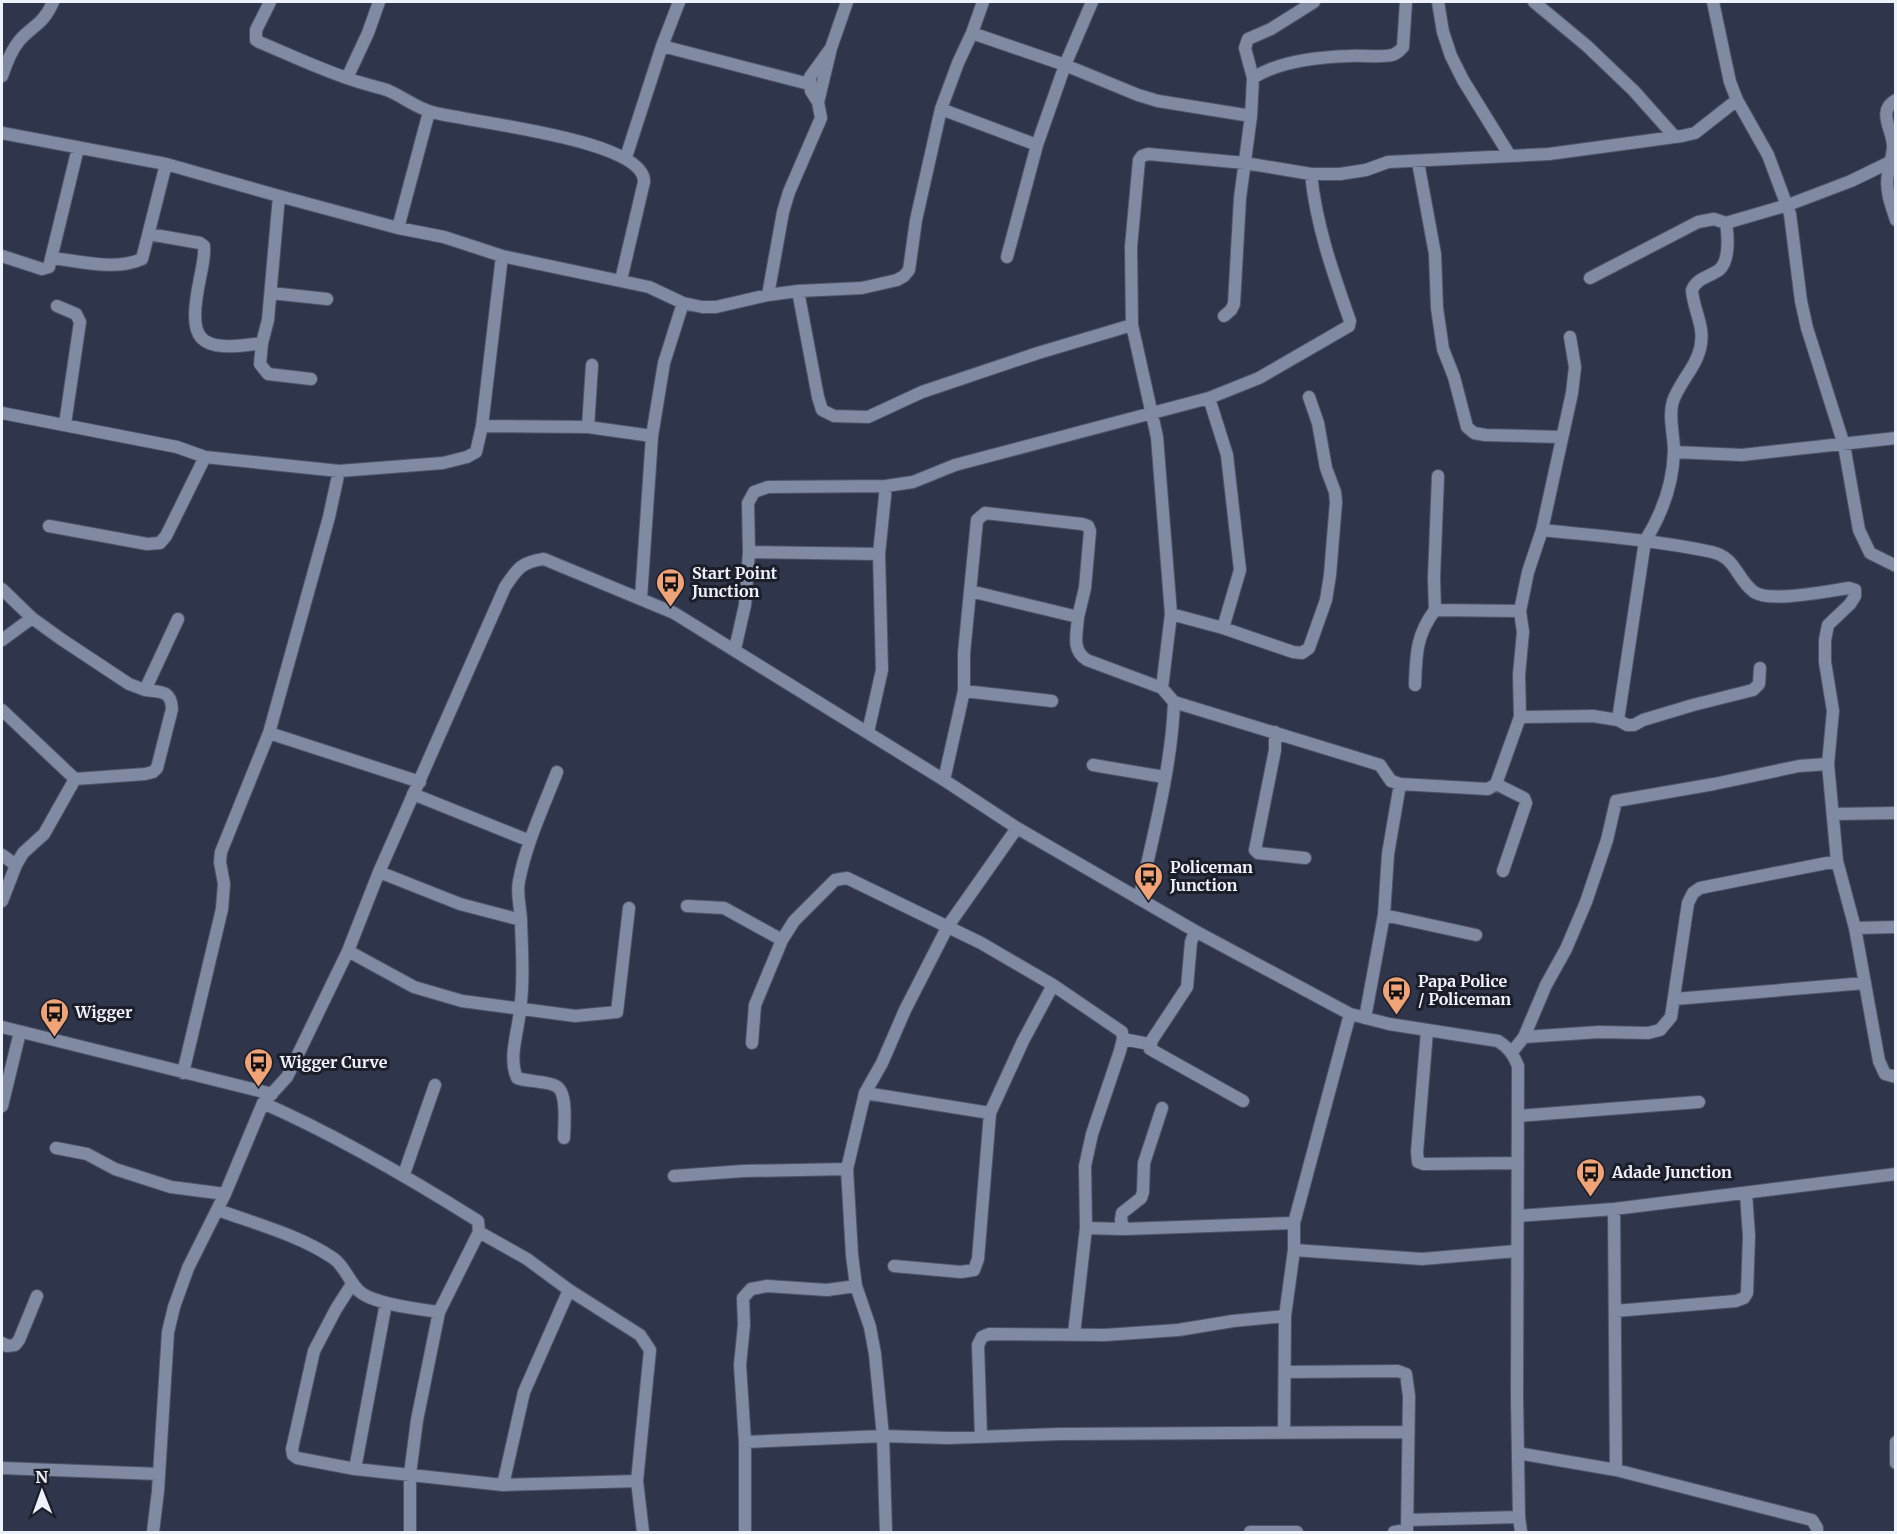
<svg xmlns="http://www.w3.org/2000/svg" width="1897" height="1534" font-family="Merriweather,serif">
	<style>
		.lines { fill: none; stroke-linecap: round; stroke-linejoin: round }
		.minor-casing { stroke: #505466; stroke-width: 14 }
		.minor { stroke: #818aa3; stroke-width: 12 }
		.labels { text-anchor: middle; dominant-baseline: central; stroke-width: 6; stroke-linejoin: round; paint-order: stroke }
		.poi-label { font-size: 16px; font-weight: bold; fill: #eef2fd; stroke: #1b1e28; text-anchor: start }
	</style>
	<rect width="100%" height="100%" fill="#2f364c"/>
	<g class="lines">
		<defs>
			<path id="minor" d="M270,2l-14,28v10l3,2c29,12 58,26 88,36 13,5 27,8 40,12 15,6 29,18 45,22 34,10 214,27 212,70l-23,98
				M1438,2l5,30 8,24 12,24 47,76
				M1534,2l53,44 47,45 41,46
				M1713,2l17,80 7,18 31,55 22,59 11,87 6,27 37,117 15,85 11,23 26,13
				M972,33l93,32 73,30 20,6 93,15
				M662,46l147,38
				M2,76c4,-12 9,-25 17,-35 14,-16 24,-16 34,-39
				M347,78l21,-45 11,-31
				M1253,78l-8,-30 3,-9 23,-10 43,-27
				M1896,100c-20,11 -3,30 -3,46 0,10 -4,19 -5,28 -3,16 3,31 8,46
				M818,102l13,-54 16,-46
				M941,109l96,36
				M2,133l164,31 113,32 -11,124 -6,23 -2,21 8,10 43,5
				M626,157l36,-111 17,-44
				M1418,162l17,92 2,54 6,41 11,28 13,50 7,6 11,2 76,2
				M279,196l119,32 46,9 58,19 147,31 34,16 19,4h14l52,-12 30,-4 64,-3 35,-8 7,-4 5,-6 7,-50 25,-111 17,-46 14,-30 11,-31
				M398,228l31,-116
				M149,234l51,9 4,3c1,10 -2,22 -4,32 -13,64 -3,75 62,65
				M2,256l40,13 7,-2 29,-119
				M1007,257l30,-112 28,-80 27,-63
				M51,258c29,3 64,13 91,1l24,-95
				M1590,278l108,-56 16,-3 12,4 62,-18 63,-24 39,-19
				M798,291l20,106 4,13 12,6 34,1 54,-25 116,-39 94,-28
				M271,293l56,6
				M768,295l15,-83 6,-20 32,-74 -3,-16 -7,-11 -1,-14 21,-29
				M57,306l19,8 4,8 -15,102
				M1224,316l7,-6 3,-6 6,-106 11,-82 2,-38c26,-17 65,-21 96,-22 14,-1 30,2 43,-1 5,-1 8,-5 11,-8l3,-45
				M1570,337l5,30 -3,26 -30,137c56,6 114,10 170,22 25,6 24,27 42,40 16,11 74,-1 95,-4l6,2v6l-5,8 -22,21 -3,15v22l8,49 -5,53 9,97 18,67 24,133 6,13 11,3
				M1209,398l18,57 13,115 -17,58
				M2,413l175,34 28,10 134,14 104,-8 24,-6 9,-5 6,-26 20,-170
				M482,426l106,1 64,9
				M588,427l4,-62
				M1674,452l68,3 154,-17
				M49,526l98,18 13,-1 6,-7 39,-79
				M749,552l130,2
				M2,589l30,29 29,21 68,45 16,6 33,-71
				M970,591l108,26c-1,17 -7,33 9,43l75,28 12,14 206,63 11,16 9,3 88,5 8,-5 24,-67 -1,-42 4,-43 -3,-21 8,-39 14,-42
				M641,598l11,-162 12,-73 19,-60
				M1435,610l-1,-32 4,-102
				M1171,614l52,14 70,24 9,1 7,-5 17,-48 4,-25 6,-73 -1,-10 -9,-24 -8,-45 -9,-26
				M2,640l30,-22
				M735,649l10,-44 4,-53 -1,-49 6,-11 14,-5 118,-1 27,-4 42,-17 254,-67 50,-20 90,-52 1,-5c-17,-48 -34,-96 -39,-147
				M1415,685c1,-30 1,-50 20,-75l85,1
				M1162,688l9,-74 -14,-177 -25,-112 -1,-78 8,-87 3,-4 6,-2 97,9 66,11h29l26,-4 22,-8 161,-8 133,-18 13,-3 42,-33
				M964,691l88,10
				M2,710l73,69 70,-5 8,-2 4,-4 15,-59c-1,-19 -11,-17 -27,-19
				M1520,717l73,-1 25,4 9,5h7l9,-5 50,-15 60,-15 6,-6 1,-16
				M1618,720l27,-179c17,-27 28,-57 29,-90 0,-16 -6,-35 -1,-50 7,-20 26,-37 28,-58 3,-18 -8,-35 -9,-53 5,-12 17,-13 27,-20 11,-9 9,-35 7,-47
				M868,732l14,-62 -3,-116 7,-68
				M1275,732v18l-20,100 3,3 47,5
				M269,733l151,49
				M1093,765l71,12
				M557,772c-14,36 -31,72 -38,109 -3,14 2,27 2,41 1,29 3,60 -1,88 -2,23 -12,47 -3,68 12,4 30,3 39,8 12,6 8,40 8,52
				M944,780l20,-89v-38l13,-133 8,-7 97,11 6,2 2,5 -5,57 -7,29
				M1496,784l28,14 2,5 -23,68
				M413,794l117,47
				M1833,814l63,-1
				M2,855l14,10
				M379,872l81,32 61,16
				M1139,899c14,-62 33,-134 35,-197
				M2,901l14,-36 7,-12 21,-19 31,-55
				M687,906l37,2 58,32
				M1384,915l4,-61 12,-70
				M1855,928l41,-1
				M1195,931l-4,11 -4,45 -35,53 -2,9 93,52
				M348,951l66,36 48,14 113,15 42,-4 12,-104
				M1675,999l190,-16
				M1365,1018l19,-103 92,20
				M2,1027l270,67
				M1427,1031l-10,121 1,10 6,2 94,-1
				M1524,1037l22,-52 20,-36 20,-47 21,-62 9,-39 98,-17 85,-18 29,-2
				M1123,1039l26,5
				M752,1043l3,-38 27,-65 12,-19 41,-41 12,-2 134,65 72,42 69,47 1,7 -3,12 -28,83 -7,32 1,62 -12,106
				M1512,1052l12,-15 75,-5 49,1 12,-3 11,-13 17,-114 5,-10 7,-5 137,-27
				M183,1073l39,-164 2,-25 -4,-22 1,-10 48,-119 60,-216 10,-46
				M865,1093l125,20
				M263,1103c75,33 145,74 215,118l1,11 -40,80 -22,108 -7,54v58
				M2,1106l18,-74
				M1518,1116l181,-14
				M56,1148l31,6 28,15 56,18 54,7
				M404,1174l31,-89
				M674,1176l69,-5 104,-2
				M1614,1209l2,261
				M218,1210c38,14 81,25 115,48 12,8 16,24 26,33 14,13 60,18 80,21
				M1518,1216l96,-7 282,-35
				M1086,1228l38,1 170,-6
				M1124,1229l-3,-9 1,-7 19,-15 2,-6 1,-29 18,-55
				M479,1232l48,27 42,31 71,45 10,15 -13,131 6,51
				M1294,1250l128,9 94,-8
				M894,1266l67,6 13,-2 4,-11 12,-146 33,-72 30,-56
				M352,1284l-16,25 -22,42 -22,98 1,6 4,3 58,11 148,16 134,-4
				M1615,1311l121,-10 8,-3 3,-5 2,-57 -3,-42
				M2,1343l5,3 8,-1 4,-5 18,-44
				M1285,1372l113,-1 8,3 3,22 -2,136
				M1284,1432l1,-116 9,-66v-27l56,-209
				M981,1437l-3,-92 4,-8 7,-3 116,1 73,-5 55,-9 52,-5
				M745,1442l138,-6 65,2 112,-4 348,-2
				M1896,1442v21
				M1518,1453l98,17 196,50 5,8v4
				M2,1468l157,6
				M355,1469l31,-166
				M503,1485l21,-93 45,-102
				M1407,1520l112,-3
				M153,1532l5,-41 10,-159 6,-25 14,-39 37,-74 38,-91 24,-26 61,-126 31,-79 126,-285c12,-18 16,-25 39,-28l130,54 270,167 73,48 178,103 155,83 39,10 109,17c11,7 15,13 20,25l-1,332 2,119 2,15
				M745,1532v-90l-5,-77 4,-40 -1,-27 8,-9 16,-3 60,4 29,-4
				M886,1532l-3,-96 -8,-82 -5,-27 -14,-41 -4,-31 -5,-86 18,-76 17,-30 23,-53 43,-84 69,-98
				M1250,1532h47
				M1394,1532l13,-2"/>
		</defs>
		<use href="#minor" class="minor-casing"/>
		<use href="#minor" class="minor"/>
	</g>
	<defs>
		<symbol id="bus-pin" viewBox="-11 -11 22 30"><path d="M0 17L-7.5 6A9.5 9.5 0 1 1 7.5 6Z" fill="#efa377" stroke="#1b1e28"/><path d="M-5-6H5V4H4V6H2V4H-2V6H-4V4H-5ZM-3.5-4V0h7V-4ZM-3.5 1.2v1.5H-2V1.2ZM2 1.2v1.5H3.5V1.2Z" fill="#111"/></symbol>
	</defs>
	<g fill-rule="evenodd">
		<use href="#bus-pin" x="654" y="566" width="33" height="45"/>
		<use href="#bus-pin" x="1132" y="860" width="33" height="45"/>
		<use href="#bus-pin" x="1380" y="974" width="33" height="45"/>
		<use href="#bus-pin" x="38" y="996" width="33" height="45"/>
		<use href="#bus-pin" x="242" y="1046" width="33" height="45"/>
		<use href="#bus-pin" x="1574" y="1156" width="33" height="45"/>
	</g>
	<g class="labels">
		<g class="poi-label">
			<text x="692" y="573">Start Point<tspan x="692" dy="18">Junction</tspan></text>
			<text x="1170" y="867">Policeman<tspan x="1170" dy="18">Junction</tspan></text>
			<text x="1418" y="981">Papa Police<tspan x="1418" dy="18">/ Policeman</tspan></text>
			<text x="75" y="1012">Wigger</text>
			<text x="280" y="1062">Wigger Curve</text>
			<text x="1612" y="1172">Adade Junction</text>
		</g>
	</g>
	<rect width="1897" height="1534" fill="none" stroke="#eef2fd" stroke-width="6"/>
	<g transform="translate(42 1492) rotate(359)" stroke="#1b1e28" stroke-width="4.5" paint-order="stroke">
	<path d="M0-4.5L10 22L0 15L-10 22Z" fill="#eef2fd"/>
	<text y="-9" font-size="16" font-weight="bold" text-anchor="middle" fill="#eef2fd">N</text>
	</g>
</svg>
